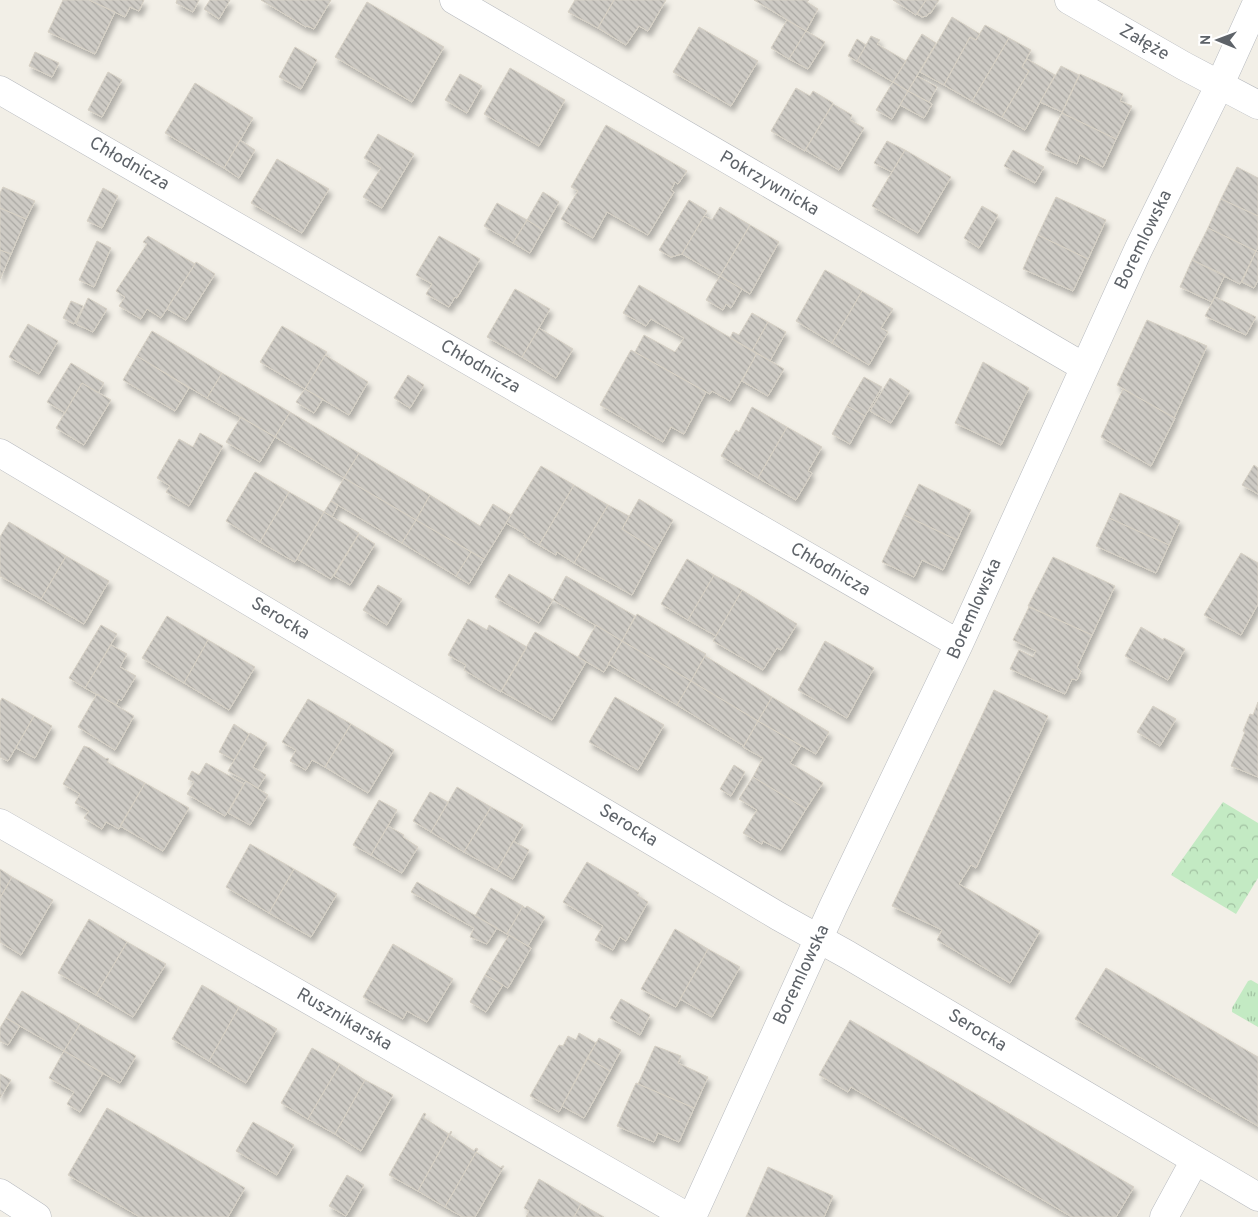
<svg xmlns="http://www.w3.org/2000/svg" width="1258" height="1217" font-family="Overpass,sans-serif">
	<style>
		.grass { fill: url(#grass-tufts) }
		.park { fill: url(#park-crowns) }
		.building { fill: url(#building-back-hatch); stroke: #d7d1c5; filter: url(#shadow) }
		.lines { fill: none; stroke-linecap: round; stroke-linejoin: round }
		.minor-casing { stroke: #b7babf; stroke-width: 29 }
		.minor { stroke: #fff; stroke-width: 28 }
		.labels { text-anchor: middle; dominant-baseline: central; stroke-width: 5; stroke-linejoin: round; paint-order: stroke }
		.street-label { font-size: 18px; fill: #5e6369; stroke: #fff }
	</style>
	<defs>
		<pattern id="grass-tufts" width="24" height="20" patternUnits="userSpaceOnUse" patternTransform="scale(1.25)"><rect width="24" height="20" fill="#c3eac3"/><path d="M3 7l-1-3M5 7V3M7 7l1-3M15 17l-1-3M17 17v-4M19 17l1-3" fill="none" stroke="#a2c1a2"/></pattern>
		<pattern id="park-crowns" width="20" height="18" patternUnits="userSpaceOnUse" patternTransform="scale(1.25)"><rect width="20" height="18" fill="#c3eac3"/><path d="M2 6a3 3 0 1 1 6 0M12 15a3 3 0 1 1 6 0" fill="none" stroke="#a2c1a2"/></pattern>
		<pattern id="building-back-hatch" width="6" height="6" patternUnits="userSpaceOnUse" patternTransform="scale(1.25)"><rect width="6" height="6" fill="#cdcac4"/><path d="M-1 5l2 2M0 0l6 6M5-1l2 2" fill="none" stroke="#aaa8a3"/></pattern>
		<filter id="shadow"><feDropShadow dx="3" dy="5.5" stdDeviation="2.5" flood-color="#0004"/></filter>
	</defs>
	<rect width="100%" height="100%" fill="#f2efe7"/>
	<path class="grass" d="M1251,980l7,4v43l-26,-15v-4l16,-27z"/>
	<path class="park" d="M1223,802l35,21v55l-22,36 -65,-39z"/>
	<path class="building" d="M63,0h26l26,12 -20,42 -47,-22z
		M89,0h55l-5,11 -9,-4 -5,10z
		M177,0h22l-6,12 -17,-9z
		M210,0h20l-11,19 -15,-10z
		M261,0h70l-17,29 -7,-3 -1,1z
		M575,0h39l-16,28 -30,-16z
		M614,0h52l-18,31 -9,-5 -13,19 -28,-17z
		M754,0h55l-2,2 11,7 -12,22z
		M893,0h33l-10,15z
		M926,0h13l-9,14 -1,-1 -2,3 -5,1 -5,-3z
		M367,2l77,45 -32,55 -77,-45z
		M952,17l28,17 -4,6 -6,-3 -26,48 -24,-13z
		M787,20l19,11 -17,28 -18,-11z
		M985,25l24,13 -37,63 -28,-16 26,-48 6,3z
		M699,27l59,34 -27,45 -58,-34z
		M806,31l19,11 -17,27 -19,-10z
		M922,34l14,9 -28,48 -15,-9z
		M871,36l9,4 -3,4 29,17 -13,21 -36,-21z
		M1009,38l22,12 -9,17 7,4 -27,46 -30,-16z
		M857,39l9,6 -9,16 -9,-5z
		M295,47l22,13 -16,29 -22,-12z
		M35,52l24,11 -7,14 -23,-11z
		M1027,59l28,16 -30,55 -23,-13 27,-46 -7,-4z
		M1061,66l18,9 -17,37 -22,-10z
		M510,68l55,32 -26,46 -55,-32z
		M108,72l14,8 -20,37 -14,-7z
		M460,74l22,12 -15,27 -22,-13z
		M1080,74l43,20 -3,7 12,5 -16,33 -54,-26z
		M917,76l20,11 -8,15 -21,-11z
		M893,82l15,9 -16,28 -16,-9z
		M195,83l58,35 -29,50 -59,-35z
		M796,88l14,8 3,-5 20,12 -28,48 -34,-20z
		M908,91l24,13 -8,14 -24,-13z
		M833,104l19,11 -2,5 14,8 -25,42 -34,-20z
		M1062,113l54,26 -13,28 -23,-12 -3,9 -32,-14z
		M606,125l81,46 -9,13 -3,-2 -4,8 3,2 -26,43 -41,-23 -14,26 -32,-19 17,-28 -7,-4z
		M378,134l36,20 -32,54 -19,-11 18,-29 -17,-10z
		M240,140l15,10 -16,28 -15,-10z
		M887,141l18,9 -13,22 -18,-9z
		M905,150l46,27 -33,56 -46,-27z
		M1013,150l31,17 -9,16 -31,-17z
		M277,159l52,30 -27,44 -51,-30z
		M1237,167l21,11v38l-37,-17z
		M3,187l32,14 -9,18 -26,-11v-15z
		M103,188l15,8 -16,32 -15,-7z
		M543,192l16,10 -16,28 -16,-10z
		M1056,197l50,23 -18,39 -50,-24z
		M1221,199l37,17v31l-2,4 -48,-23z
		M689,200l18,11 -25,43 -11,3 -12,-7z
		M497,203l30,17 -14,23 -29,-17z
		M982,206l16,9 -19,33 -15,-10z
		M720,207l30,18 -30,51 -38,-22 22,-38 8,4z
		M0,208l26,11 -15,35 -11,-4z
		M527,220l16,10 -13,23 -17,-10z
		M750,225l29,17 -29,52 -30,-18z
		M1208,228l48,23 -16,33 -48,-24z
		M1038,235l50,24 -15,32 -50,-22z
		M148,236l47,28 -34,54 -14,-9 -6,10 -22,-13 6,-9 -9,-6 31,-47 -4,-2z
		M439,236l41,23 -23,39 -2,-1 -6,10 -23,-13 6,-10 -16,-9z
		M97,241l14,7 -17,39 -15,-7z
		M0,250l11,4 -11,25z
		M1256,251l2,1v28l-4,8 -12,-6z
		M1192,260l33,15 -13,27 -32,-15z
		M196,262l19,12 -29,46 -19,-11z
		M825,270l37,21 -30,52 -36,-22z
		M720,276l22,13 -11,19 -5,-4 -3,6 -17,-10z
		M639,285l118,68 -27,48 -18,-10 -2,3 -75,-42 9,-17 31,17 9,-14 -33,-19 -5,7 -23,-13z
		M515,289l35,20 -28,48 -35,-20z
		M862,291l31,18 -12,19 7,4 -19,33 -37,-22z
		M1215,297l41,20 -10,18 -41,-19z
		M88,298l19,11 -14,23 -17,-8z
		M71,301l12,5 -9,18 -11,-6z
		M752,313l16,9 -16,29 -22,-13 3,-6 6,3z
		M1147,320l60,26 -33,72 -57,-33z
		M768,322l18,10 -16,29 -18,-10z
		M28,324l30,17 -19,33 -30,-17z
		M282,326l45,26 -22,37 -45,-27z
		M539,328l34,21 -17,29 -34,-21z
		M152,331l70,42 -15,25 -70,-42z
		M631,350l75,42 -22,42 -13,-7 -8,15 -63,-37z
		M757,353l27,16 -16,27 -26,-15z
		M325,355l43,27 -19,33 -44,-26z
		M137,356l52,32 -14,23 -52,-31z
		M983,362l46,26 -28,57 -46,-22z
		M71,363l33,20 -6,10 -16,-10 -17,30 -18,-11z
		M222,373l68,39 -15,25 -68,-39z
		M408,375l16,10 -14,23 -16,-10z
		M864,377l18,10 -17,29 -18,-10z
		M890,378l20,13 -19,32 -21,-12z
		M82,383l29,17 -27,45 -28,-17z
		M305,389l18,10 -9,14 -18,-11z
		M1123,389l52,29 -24,48 -50,-29z
		M847,406l18,10 -15,28 -18,-10z
		M752,407l35,20 -29,51 -37,-22 15,-26 3,2z
		M290,412l69,41 -15,25 -69,-41z
		M241,417l34,20 -15,25 -34,-20z
		M787,427l35,20 -14,24 4,2 -16,27 -38,-22z
		M200,433l23,13 -34,60 -23,-14 4,-6 -13,-8 22,-39 14,8z
		M359,453l71,42 -14,25 -72,-42z
		M1254,465l4,3v26l-16,-9z
		M541,466l33,19 -35,60 -15,-9 1,-2 -19,-11z
		M255,472l34,20 -29,50 -34,-21z
		M344,478l72,42 -14,23 -71,-42z
		M919,484l52,26 -14,30 -53,-25z
		M574,485l34,20 -34,58 -17,-11 -1,3 -17,-10z
		M289,492l35,20 -29,50 -35,-20z
		M1120,493l60,28 -11,24 -60,-27z
		M430,495l50,31 13,-22 18,11 -27,44 -68,-39z
		M639,499l34,21 -17,30 -34,-21z
		M331,501l7,4 -6,12 -8,-5z
		M608,505l21,11 -7,13 34,21 -24,45 -58,-32z
		M324,512l35,21 -28,46 -34,-20z
		M904,515l53,25 -14,30 -21,-10 -8,17 -32,-15z
		M1109,518l60,27 -13,28 -60,-27z
		M416,520l55,32 -15,24 -54,-33z
		M9,522l57,34 -25,43 -41,-23v-39z
		M359,534l16,10 -25,41 -16,-9z
		M471,552l13,7 -15,25 -13,-8z
		M1241,553l17,10v41l-17,31 -37,-20z
		M66,556l43,25 -25,43 -43,-25z
		M1053,557l62,29 -23,49 -64,-29z
		M687,559l27,16 -26,45 -27,-16z
		M509,574l44,26 -14,23 -44,-26z
		M714,575l28,15 -26,46 -28,-16z
		M566,576l69,40 -13,25 -69,-41z
		M378,585l24,14 -15,26 -24,-15z
		M742,590l55,34 -16,26 -4,-2 -14,22 -50,-29z
		M1029,607l63,28 -15,32 4,4 -4,9 -5,-1 -7,15 -55,-25 9,-19 14,7 3,-6 -23,-11z
		M637,614l69,40 -15,27 -69,-40z
		M167,616l41,24 -24,43 -42,-25z
		M468,619l19,11 2,-5 38,22 -26,45 -37,-22 2,-5 -18,-10z
		M101,625l16,9 -32,54 -16,-10z
		M596,625l26,16 -18,31 -26,-15z
		M1141,627l22,13 1,-2 21,11 -17,31 -43,-24z
		M535,632l51,30 -34,58 -51,-29z
		M208,640l47,27 -26,43 -45,-27z
		M622,641l69,40 -14,24 -69,-41z
		M825,641l49,27 -27,50 -49,-28z
		M111,645l16,9 -7,13 16,9 -15,25 -2,-2 -3,6 -31,-17z
		M705,656l67,41 -14,24 -67,-40z
		M691,681l67,40 -14,25 -67,-41z
		M994,690l54,26 -72,152 -5,-3 -12,19 81,47 -30,52 -73,-43 5,-10 -50,-24z
		M97,694l37,22 -19,34 -37,-23z
		M615,697l49,28 -26,45 -49,-28z
		M772,697l57,35 -13,22 -58,-33z
		M2,698l32,18 -26,45 -8,-4v-55z
		M308,699l43,25 -26,43 -13,-7 -6,10 -16,-9 6,-11 -14,-8z
		M1258,702v75l-27,-11 14,-34 -2,-1 7,-17 3,1z
		M1153,706l23,13 -16,27 -23,-14z
		M34,716l18,10 -17,32 -19,-10z
		M758,721l43,25 -11,17 33,20 -17,26 -53,-32 10,-19 -20,-11z
		M234,724l15,10 -15,26 -15,-8z
		M351,724l43,26 -26,43 -43,-26z
		M250,733l17,10 -14,24 13,8 -8,13 -30,-17z
		M84,746l6,2 16,11 1,-1 2,1 -2,3 38,21 -26,46 -13,-7 -4,7 -18,-11 5,-7 -14,-8 5,-9 -17,-10z
		M206,763l38,21 -19,32 -38,-22 7,-12 -6,-3 4,-8 7,4z
		M734,765l11,7 -14,24 -11,-7z
		M753,777l53,32 -25,41 -18,-9 -1,3 -19,-11 14,-23 -18,-11z
		M246,781l22,14 -18,30 -22,-12z
		M145,783l44,25 -26,43 -43,-25z
		M457,787l34,20 -27,45 -33,-20z
		M430,792l18,10 -17,30 -18,-11z
		M379,800l18,10 -26,45 -18,-10z
		M491,807l32,18 -26,45 -33,-18z
		M388,826l16,9 -1,2 15,10 -16,26 -31,-18z
		M513,841l16,9 -16,29 -16,-9z
		M250,844l44,25 -25,44 -43,-26z
		M587,862l52,31 -2,2 11,7 -22,39 -6,-4 -7,13 -18,-10 8,-14 -40,-24z
		M0,869l12,8 -12,21z
		M294,869l43,25 -26,43 -42,-24z
		M12,877l41,23 -32,55 -21,-13v-44z
		M417,882l80,46 -10,16 -17,-7 4,-9 -63,-36z
		M491,888l32,18 -16,28 -32,-18z
		M523,906l2,2 2,-2 18,11 -17,29 -21,-12z
		M89,919l38,23 -31,53 -38,-22z
		M675,929l33,20 -32,58 -35,-18z
		M509,935l22,13 -23,40 -23,-13z
		M127,942l39,22 -33,53 -37,-22z
		M393,944l60,35 -26,43 -20,-11 -4,8 -40,-22z
		M708,949l32,18 -28,50 -32,-18z
		M1106,968l152,89v69l-183,-107z
		M485,975l18,10 -17,27 -16,-10z
		M202,985l37,22 -30,54 -37,-22z
		M22,991l58,33 -16,27 -58,-33z
		M621,999l29,16 -10,20 -30,-17z
		M239,1007l38,22 -31,54 -37,-22z
		M6,1018l14,8 -12,19 -8,-4v-13z
		M850,1020l284,167 -18,30h-44l-221,-130 -3,5 -29,-17z
		M80,1024l56,32 -16,27 -56,-32z
		M579,1033l17,10 -37,69 -29,-16 29,-51 4,1 5,-10 8,4z
		M599,1038l22,12 -11,21 -23,-13z
		M655,1046l26,10 -3,7 30,14 -14,31 -56,-24z
		M312,1048l28,16 -32,55 -27,-16z
		M64,1051l39,22 -23,39 -13,-8 7,-12 -25,-14z
		M587,1058l23,13 -26,47 -22,-12z
		M340,1064l25,16 -30,54 -27,-15z
		M0,1074l11,6 -11,18z
		M365,1080l28,15 -32,56 -26,-17z
		M636,1083l58,25 -15,34 -21,-9 -4,9 -37,-16z
		M107,1108l138,80 -17,29h-88l-72,-42z
		M424,1113l2,1 -2,4 25,16 -31,57 -29,-16z
		M253,1122l41,23 -17,30 -41,-24z
		M451,1131l1,1 -2,3 24,16 2,-3 2,1 -33,58 -27,-16z
		M476,1152l25,16 1,-2h2l-29,51h-12l-18,-10z
		M768,1167l65,29 -9,21h-78z
		M347,1175l17,10 -18,31 -17,-10z
		M539,1179l42,25 -7,13h-48l3,-6 -5,-3z
		M581,1204l23,13h-30z"/>
	<g class="lines">
		<defs>
			<path id="minor" d="M454,0l630,367
				M1069,0l115,66 74,39
				M0,90l959,554
				M0,453l778,463 70,39 410,242
				M0,823l688,394
				M0,1193l37,24
				M692,1217l141,-310 126,-263 179,-394 82,-166 38,-84
				M1164,1217l31,-57"/>
		</defs>
		<use href="#minor" class="minor-casing"/>
		<use href="#minor" class="minor"/>
	</g>
	<g class="labels">
		<g class="street-label">
			<text transform="translate(1144 43) rotate(30)">Załęże</text>
			<text transform="translate(129 164) rotate(30)">Chłodnicza</text>
			<text transform="translate(769 184) rotate(30)">Pokrzywnicka</text>
			<text transform="translate(1144 240) rotate(-64)">Boremlowska</text>
			<text transform="translate(480 367) rotate(30)">Chłodnicza</text>
			<text transform="translate(830 570) rotate(30)">Chłodnicza</text>
			<text transform="translate(975 609) rotate(-66)">Boremlowska</text>
			<text transform="translate(280 619) rotate(31)">Serocka</text>
			<text transform="translate(628 826) rotate(31)">Serocka</text>
			<text transform="translate(802 975) rotate(-65)">Boremlowska</text>
			<text transform="translate(344 1020) rotate(30)">Rusznikarska</text>
			<text transform="translate(977 1031) rotate(31)">Serocka</text>
		</g>
	</g>
	<g transform="translate(1218 40) rotate(271)" stroke="#ffffff" stroke-width="4" paint-order="stroke">
	<path d="M0-4L9 19L0 12L-9 19Z" fill="#5e6369"/>
	<text y="-8" font-size="14" font-weight="bold" text-anchor="middle" fill="#5e6369">N</text>
	</g>
</svg>
